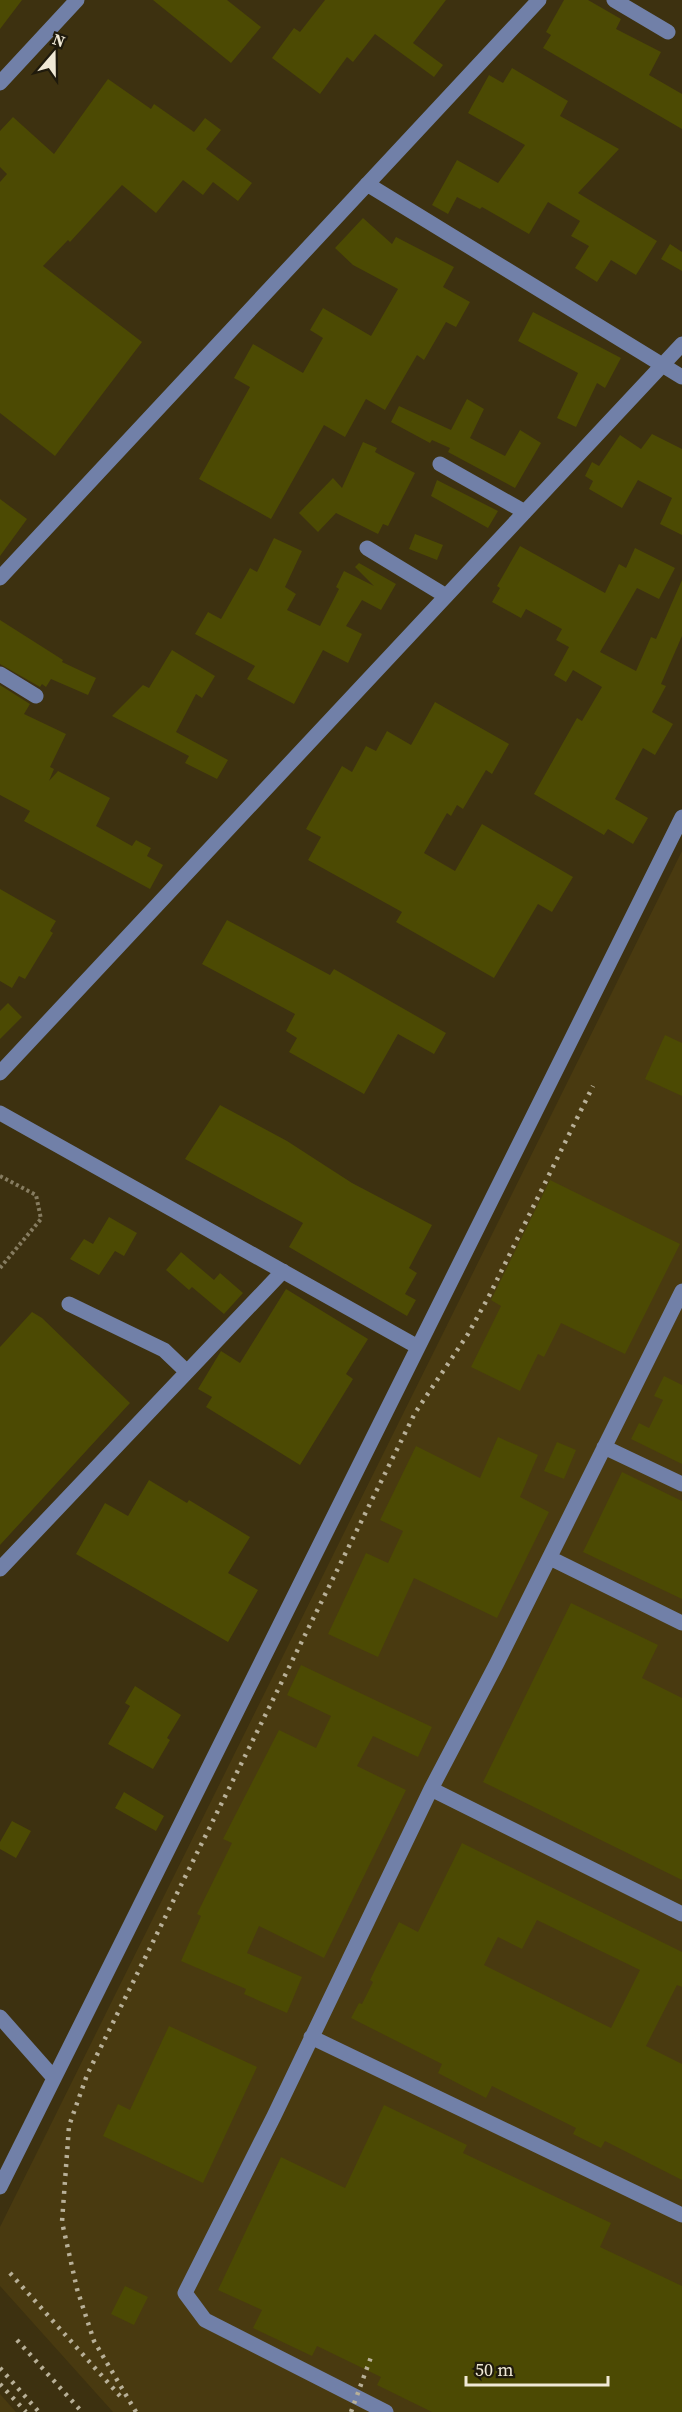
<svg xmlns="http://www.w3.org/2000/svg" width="682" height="2412" font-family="'Source Serif 4',serif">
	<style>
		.built { fill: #493a10 }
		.building { fill: #4c4a03; fill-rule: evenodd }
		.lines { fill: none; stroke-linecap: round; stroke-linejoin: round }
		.path { stroke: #867c60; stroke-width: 4; stroke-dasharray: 3 3; stroke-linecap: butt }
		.minor { stroke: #7180a8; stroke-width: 15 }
		.rail { stroke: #b8b098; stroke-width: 4.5; stroke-dasharray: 3 6; stroke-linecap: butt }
	</style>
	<rect width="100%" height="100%" fill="#3d3110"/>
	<path class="built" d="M682,851v1561h-569l-113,-126v-59z
		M0,2394l16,18h-16z"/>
	<path class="building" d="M0,0h22l-22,29z
		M153,0h74l34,27 -30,36z
		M325,0h121l-33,43 30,22 -9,12 -59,-43 -22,28 -6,-5 -27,37 -48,-36 22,-30 6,4z
		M564,0h24l33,19 -5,10 45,23 -12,23 33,19v35l-139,-81 8,-13 -5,-3z
		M512,68l56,33 -8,15 59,33 -41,44 79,48 -21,34 -25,-15 -14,22 -22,-14 14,-22 -18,-10 9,-15 -32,-19 -19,32 -47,-27 -2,2 -23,-12 -9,17 -16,-9 25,-45 41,23 27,-38 -57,-32 21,-38 14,8z
		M108,79l43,30 3,-5 40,28 11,-14 16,12 -15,19 46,34 -14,18 -25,-19 -10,13 -20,-15 -27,33 -34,-28 -52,57 -2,-2 -25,26 99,76 -87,114 -55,-43v-231l7,-8 -7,-7v-36l13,-14 41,37z
		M363,218l29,26 4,-7 58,30 -11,20 27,15 -14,25 -10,-5 -22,38 -7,-5 -32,55 -19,-11 -21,38 -21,-12 -53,94 -72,-40 51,-92 -16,-9 19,-34 50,29 20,-35 -13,-8 13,-22 48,28 27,-47 -45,-24 -18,-17z
		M670,244l12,8v19l-21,-12z
		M533,312l88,46 -16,30 -8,-5 -21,44 -19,-9 21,-45 -60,-32z
		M467,399l17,10 -14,29 35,18 15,-26 21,13 -26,45 -67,-36 2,-4 -18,-8 -2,3 -39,-21 8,-16 52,24z
		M652,434l30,15v86l-22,-11 12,-26 -34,-18 -16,28 -33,-19 4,-8 -8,-5 7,-14 7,4 21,-31 21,14z
		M363,442l14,6 -2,4 11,6 29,15 -27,53 -5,-2 -5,10 -42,-21 -18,19 -19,-19 34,-35 9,10z
		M437,480l61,31 -10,17 -57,-32z
		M0,499l27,20 -27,37z
		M415,534l28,11 -6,15 -28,-11z
		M274,538l28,13 -17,36 11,7 -9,16 33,16 19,-37 -3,-2 8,-16 30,15 -19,-19 4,-4 37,21 -15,26 -19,-10 -16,26 16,8 -14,29 -25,-13 -29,54 -47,-25 8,-13 -60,-32 13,-22 13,7 29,-51 7,4z
		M520,546l85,47 14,-29 7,4 9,-20 40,20 -16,31 -22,-11 -37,64 36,19 15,-34 5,2 26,-59v56l-21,48 5,2 -14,26 21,12 -18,31 -12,-7 -28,51 33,19 -15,26 -25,-15 -4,6 -70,-41 43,-76 5,3 20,-34 -29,-17 -7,12 -12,-7 15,-28 -13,-7 6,-11 -36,-20 -5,9 -29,-16 8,-14 -3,-2z
		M0,620l63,40 -1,2 34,16 -8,17 -37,-16 -5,8 -4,-3 -2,3 -40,-23z
		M172,650l43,26 -13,22 -6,-4 -20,38 52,28 -11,19 -32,-16 4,-7 -77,-40 31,-31 6,3z
		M0,685l30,19 -6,10 42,20 -16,33 4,2 -5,12 9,-10 52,27 -14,28 36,20 4,-6 15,8 -4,8 16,9 -13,24 -126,-68 6,-10 -30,-16z
		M435,702l74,42 -17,30 -6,-4 -23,39 -6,-4 -6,11 -4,-3 -23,40 31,18 27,-47 91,53 -21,35 -14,-8 -44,74 -98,-56 6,-10 -94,-52 13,-23 -15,-8 36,-63 10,6 14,-26 10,5 11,-20 24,14z
		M0,889l56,32 -6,10 3,2 -28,46 -6,-3 -7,12 -12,-7z
		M227,920l103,55 4,-6 112,64 -12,21 -36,-20 -34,60 -75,-42 8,-14 -11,-7 9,-17 -93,-50z
		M8,1003l14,14 -22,22v-28z
		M665,1035l17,8v53l-37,-17z
		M220,1105l67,36 65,42 80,42 -23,43 8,5 -12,21 11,6 -9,16 -118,-69 14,-24 -118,-64z
		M550,1180l130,64 -55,110 -64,-31 -17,34 -6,-3 -18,37 -49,-24 30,-61 -10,-6z
		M109,1217l28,16 -13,23 -9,-5 -16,24 -29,-16 14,-20 9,5z
		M181,1252l33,28 6,-7 23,20 -19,21 -32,-27 -3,3 -23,-20z
		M286,1289l82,50 -22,35 7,5 -53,86 -94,-58 6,-10 -14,-8 23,-38 19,12z
		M32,1312l10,6 88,85 -130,142v-198z
		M664,1376l18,9v79l-51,-25 8,-16 10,5 14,-28 -9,-4z
		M498,1437l40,18 -18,42 29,15 -52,106 -83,-40 -36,79 -50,-23 38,-81 22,10 15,-32 -23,-11 36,-74 64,32z
		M557,1442l19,8 -12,29 -20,-8z
		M622,1472l60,29v98l-99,-47z
		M149,1480l38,23 2,-3 61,37 -22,36 30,17 -30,52 -152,-88 29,-51 23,13z
		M571,1603l87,42 -16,33 40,20v182l-199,-98z
		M301,1665l131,62 -14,30 -45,-21 -16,30 49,24 -82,168 -65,-32 -12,27 55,24 -15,36 -43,-19 2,-5 -65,-28 20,-45 -4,-2 35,-71 -9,-4 56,-109 37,18 15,-32 -44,-21z
		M135,1686l46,29 -14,23 3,2 -17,29 -45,-25 22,-38 -5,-3z
		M124,1792l40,24 -8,15 -41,-23z
		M12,1821l19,10 -15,27 -16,-9v-7z
		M462,1843l220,109v35l-5,-2 -31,61 36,18v116l-77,-39 -4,7 -28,-14 3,-6 -84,-42 -6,12 -48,-25 4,-9 -91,-46 8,-15 3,1 11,-22 -3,-2 29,-58 19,10zM537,1920l103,50 -29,58 -127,-63 14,-28 24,12z
		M169,2026l88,41 -54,116 -100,-47 15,-32 12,6z
		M384,2105l83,40 -4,8 148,70 -11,24 82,39v126h-250l-55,-27 4,-8 -64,-31 -5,10 -59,-28 9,-18 -44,-20 63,-133 64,31z
		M125,2286l23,11 -14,28 -23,-11z"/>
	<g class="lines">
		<path class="path" d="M0,1176l36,19 5,24 -41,49"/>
		<path class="minor" d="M614,0l54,32
			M0,83l77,-83
			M367,184l315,193
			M440,464l85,48
			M367,548l79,48
			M0,578l539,-578
			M0,674l36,22
			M0,1073l682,-729
			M0,1113l418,234
			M69,1304l95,46 23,22
			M604,1447l78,37
			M550,1558l132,65
			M0,1569l283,-298
			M431,1789l251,125
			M0,2017l54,61
			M311,2037l371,178
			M0,2187l682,-1370
			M386,2412l-181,-92 -20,-27 89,-177 157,-327 66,-126 185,-372"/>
		<path class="rail" d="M10,2273l110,123
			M17,2340l65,72
			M0,2368l39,44
			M0,2384l26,28
			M136,2412l-42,-71 -17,-52 -15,-67 7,-96 18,-51 328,-662 53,-79 21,-38 104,-210
			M351,2412l20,-55"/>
	</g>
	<g transform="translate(54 54) rotate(20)" stroke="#1f1a0c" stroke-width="4.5" paint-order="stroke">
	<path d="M0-4.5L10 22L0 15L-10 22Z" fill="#f0e9d6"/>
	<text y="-9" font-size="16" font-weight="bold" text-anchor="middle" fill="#f0e9d6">N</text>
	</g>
	<path d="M466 2376v9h142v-9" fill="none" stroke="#f0e9d6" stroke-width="3"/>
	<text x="475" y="2376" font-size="18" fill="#f0e9d6" stroke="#1f1a0c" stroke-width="4.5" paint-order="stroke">50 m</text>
</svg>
